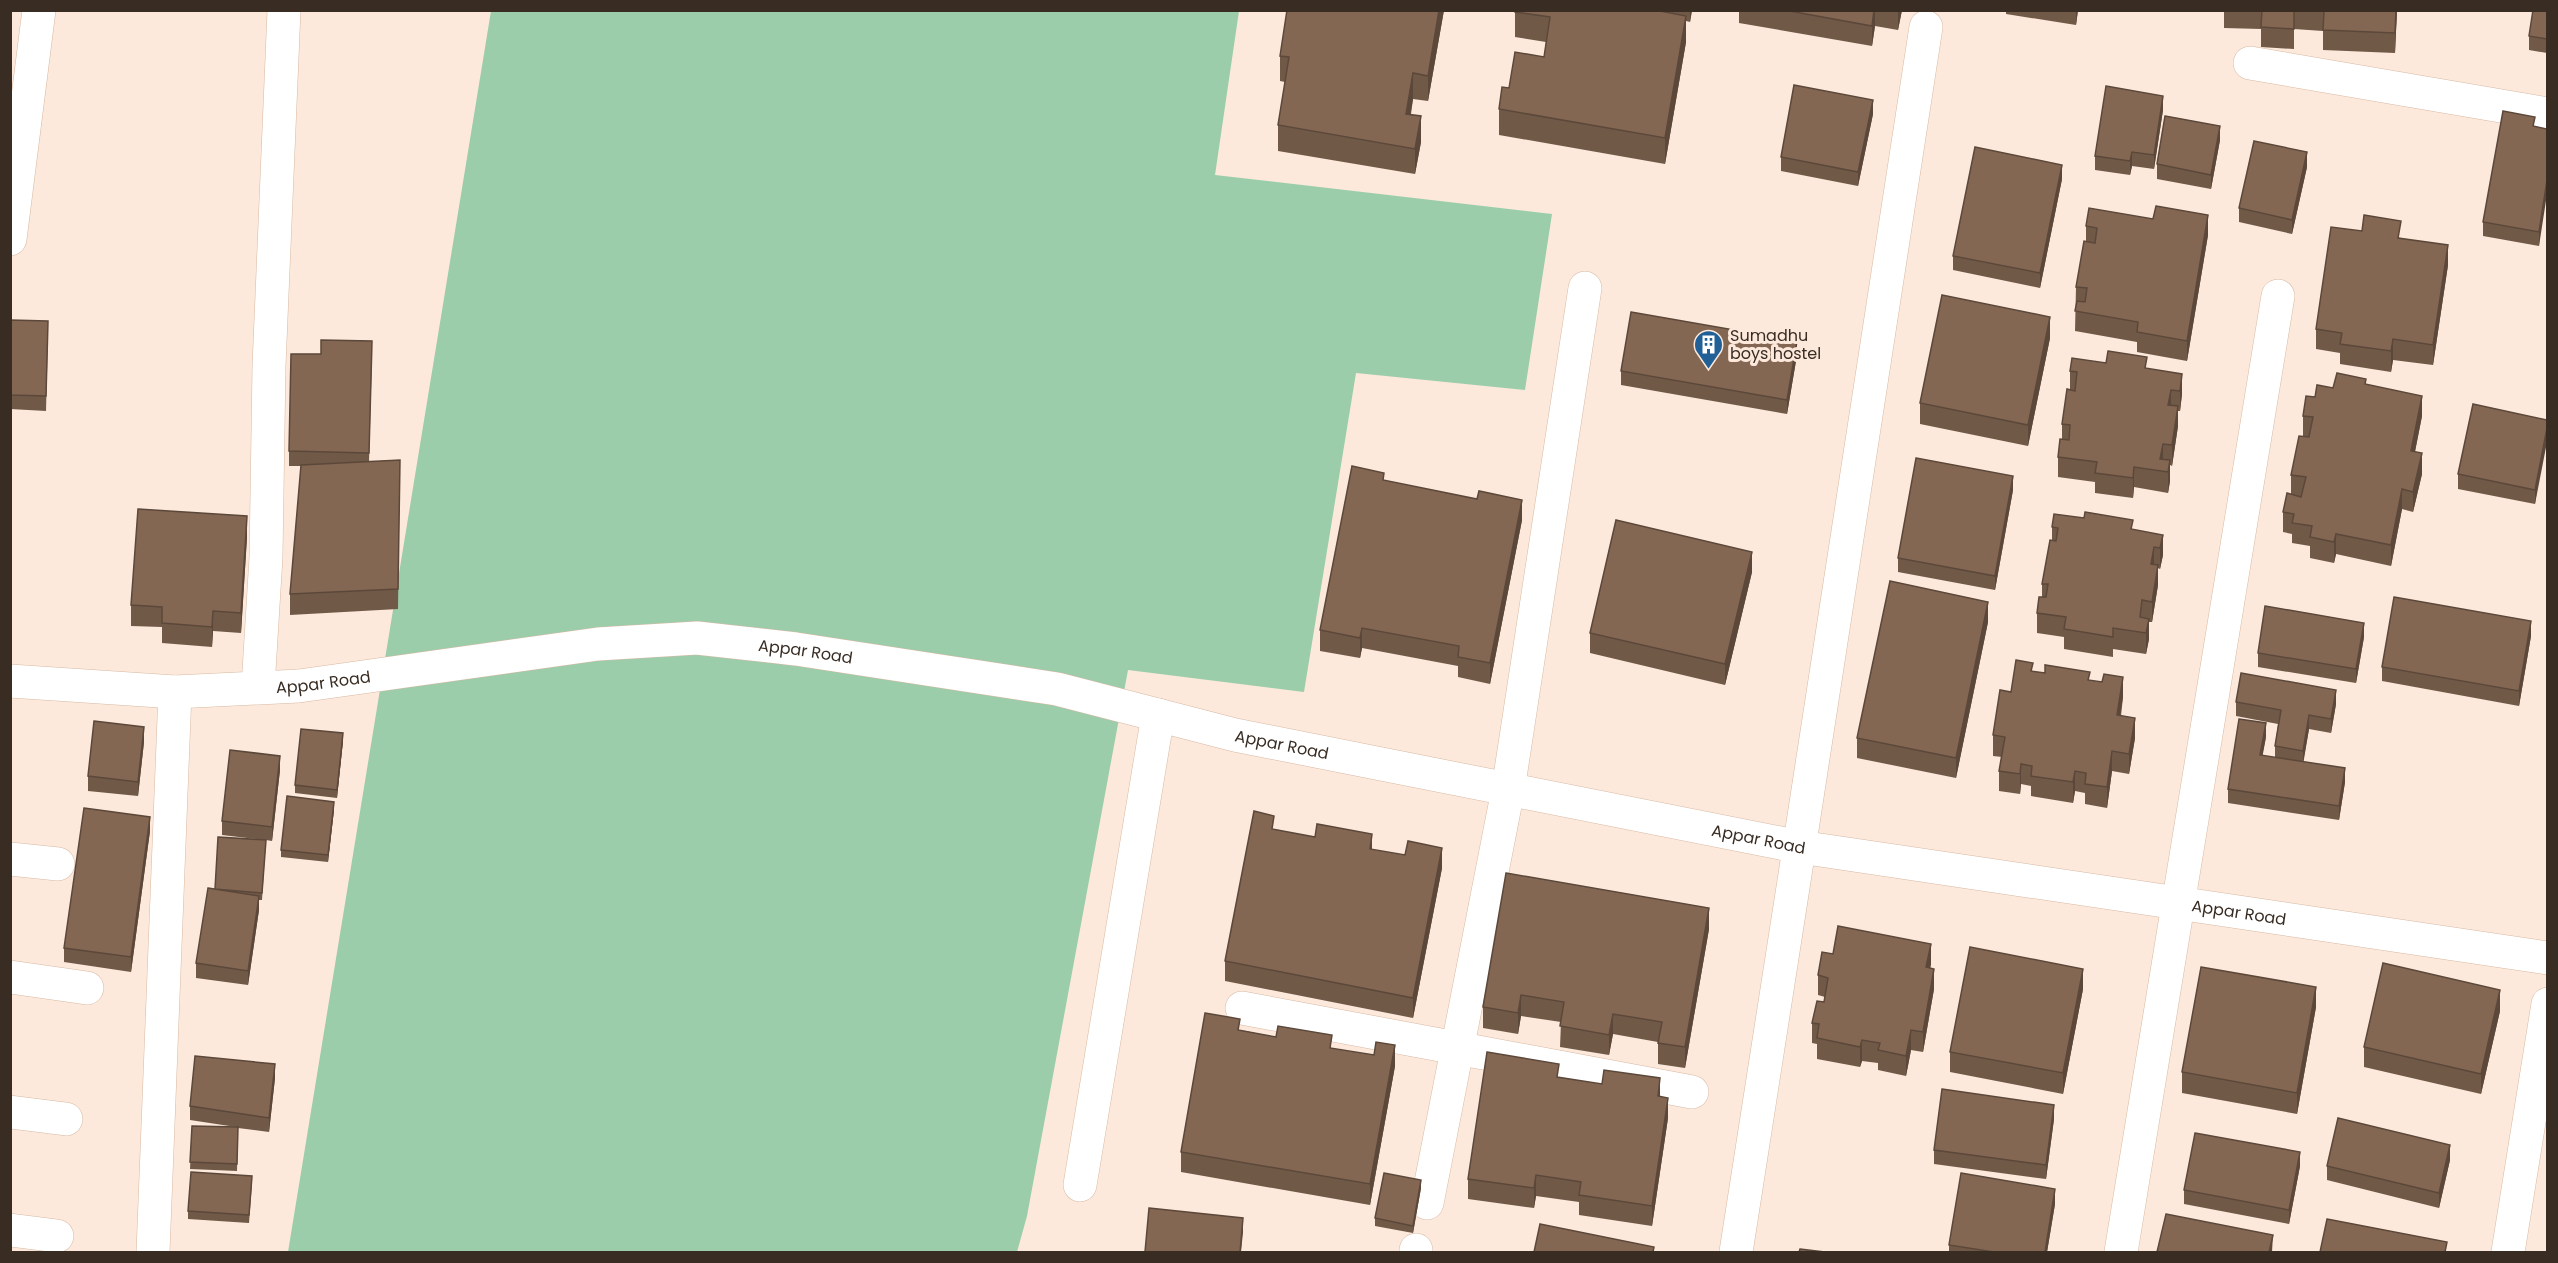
<svg xmlns="http://www.w3.org/2000/svg" width="2558" height="1263" font-family="Poppins,sans-serif">
	<style>
		.green { fill: #9bcdab }
		.lines { fill: none; stroke-linecap: round; stroke-linejoin: round }
		.minor-casing { stroke: #d8b9a3; stroke-width: 34 }
		.minor { stroke: #fff; stroke-width: 33 }
		.wall { fill: #715947 }
		.shaded-wall { fill: #5c483a }
		.building { fill: #836753; stroke: #5c483a; stroke-width: 1.5 }
		.labels { text-anchor: middle; dominant-baseline: central; stroke-width: 6; stroke-linejoin: round; paint-order: stroke }
		.poi-label { font-size: 16px; fill: #382c23; stroke: #fce9db; text-anchor: start }
		.street-label { font-size: 16px; fill: #382c23; stroke: #fce9db }
	</style>
	<rect width="100%" height="100%" fill="#fce9db"/>
	<path class="green" d="M491,11h748l-24,164 337,39 -27,176 -169,-17 -52,319 -176,-22 -101,546 -10,36h-729z"/>
	<g class="lines">
		<defs>
			<g id="minor">
				<path d="M2250,63l298,51"/>
				<path d="M10,239l29,-229"/>
				<path id="s1" d="M10,681l165,11 124,-6 299,-42 99,-6 99,11 261,40 178,46 565,112 748,111"/>
				<path d="M258,687l8,-130 3,-191 15,-356"/>
				<path d="M10,859l48,5"/>
				<path d="M10,977l77,11"/>
				<path d="M1242,1008l450,84"/>
				<path d="M10,1112l56,7"/>
				<path d="M1080,1185l78,-470"/>
				<path d="M1427,1203l81,-413 77,-502"/>
				<path d="M10,1230l47,6"/>
				<path d="M153,1252l22,-560"/>
				<path d="M1416,1252v-2"/>
				<path d="M1736,1252c65,-408 125,-816 190,-1225"/>
				<path d="M2121,1252l157,-956"/>
				<path d="M2508,1252l40,-248"/>
			</g>
		</defs>
		<use href="#minor" class="minor-casing"/>
		<use href="#minor" class="minor"/>
	</g>
	<path class="wall" d="M1444,10l-16,91 -15,-2 -2,15 10,28 -6,32 -137,-23v-26l7,-43 -5,-1v-25z
		M1515,10h177l-2,12 -4,-1v21l-21,122 -166,-29v-26l10,-21 35,-31 2,-15 -31,-5z
		M1739,10h163l-4,20 -23,-4 -3,20 -133,-23z
		M2006,10h72l-2,15 -70,-11z
		M2224,10h173l-2,43 -72,-3v-19l-29,-2v20l-33,-2v-18l-37,-1z
		M2547,10v43l-18,-3v-14z
		M2163,110l-9,59 -22,-3 -2,9 -35,-5v-14z
		M1873,114l-15,72 -77,-15v-14z
		M2535,127l12,2 -8,117 -56,-10v-14z
		M2220,140l-9,49 -54,-10v-15z
		M2307,167l-15,67 -53,-12v-14z
		M2062,179l-22,109 -87,-18v-14z
		M2086,226l122,9 -21,126 -50,-9v-10l-62,-11 1,-44 10,-45z
		M2362,231l39,7 47,27 -15,100 -40,-5 -2,12 -51,-8v-11l-24,-4v-20z
		M10,320l38,15 -2,76 -36,-2z
		M2050,338l-22,108 -108,-22v-21z
		M372,355l-3,107 31,-2 -2,149 -108,6v-21l11,-128h-12v-15z
		M1797,355l-10,59 -166,-29v-14z
		M2106,363l76,11v20l-2,17h-2v15l-6,40 -2,-1v16l-2,12 -34,-6 -1,11 -38,-5v-11l-37,-5v-20l4,-18v-15l8,-34v-19z
		M2366,385l56,31 -7,36 7,22 -9,38 -11,-3 -11,57 -55,-12 -2,9 -24,-5v-12l-18,-3v-9l-9,-2v-20l8,-18v-19l12,-39v-20l12,-19 18,-9z
		M2547,420l-12,84 -77,-15v-15z
		M1384,480l138,40 -32,164 -32,-7v-11l-96,-18 -2,10 -40,-7v-21z
		M2013,490l-18,100 -97,-18v-14z
		M2052,527l81,3 30,5v20l-3,14 -2,-1v17l-6,37h-3v17l-3,15 -33,-5v8l-49,-8v-12l-27,-4v-20l5,-16v-13l10,-44z
		M247,537l-6,96 -28,-2 -1,16 -50,-4v-16l-31,-1v-21z
		M1752,572l-27,113 -135,-32v-20z
		M1988,622l-32,156 -99,-20v-20z
		M2531,636l-12,70 -137,-25v-14z
		M2364,637l-8,46 -98,-16v-14z
		M2033,672l57,8 33,17 -2,19 14,22 -6,36 -17,-3 -5,37 -22,-4v-11l-10,-2 -2,12 -42,-7v-10l-10,-2 -1,10 -21,-3v-20l3,-14 -9,-1v-21l18,-43z
		M2236,702l100,2 -5,29 -22,-4 -6,33 42,20 -6,38 -111,-17v-14l38,-52 -4,19 13,2v-12l3,-22 -42,-8z
		M343,741l-6,57 -42,-5v-8z
		M144,742l-6,54 -50,-5v-15z
		M280,770l-8,71 -6,-1 -4,60h-3v10l-11,75 -52,-7v-15l19,-74 50,-49 -43,-5v-14z
		M334,810l-6,52 -47,-5v-7z
		M1274,829l98,21 70,18 -29,150 -188,-37v-20z
		M150,831l-19,141 -67,-10v-14z
		M1709,929l-24,139 -27,-4v-22l-45,-8 -4,21 -49,-8 1,-25 -40,-6 -3,18 -35,-6v-21z
		M1833,954l98,10 -1,4 4,21 -11,63 -12,-2 -5,26 -28,-6v-7l-16,-2 -2,6 -43,-8v-15l-5,-1v-20l12,-21 1,-5 -7,-2v-20z
		M2083,989l-20,105 -113,-22v-20z
		M2316,1007l-19,107 -115,-21v-21z
		M2500,1011l-19,83 -117,-27v-20z
		M1240,1030l92,18 63,18 -25,139 -189,-33v-20z
		M1559,1077l101,20 8,21 -16,108 -73,-11v-13l-43,-6 -2,12 -66,-9v-20z
		M275,1078l-6,54 -31,-4 -1,43 -47,-2 2,-43 44,1 -46,-7v-14z
		M2054,1119l-8,60 -112,-15v-14z
		M2450,1160l-11,48 -112,-28v-14z
		M2300,1166l-11,58 -105,-20v-14z
		M252,1183l-3,40 -61,-4v-8z
		M1421,1188l-8,45 -38,-7v-8z
		M2055,1204l-8,48h-98v-7z"/>
	<path class="shaded-wall" d="M1439,10h5l-16,91v-25z
		M1690,10h2l-2,12z
		M1874,10h1v16l-3,20v-20z
		M1898,10h4l-4,20z
		M2076,10h2l-2,15z
		M2396,10h1l-2,43v-20z
		M1686,16v26l-21,122v-26z
		M1413,73v26l-7,40v-25z
		M2163,96v14l-9,59v-14z
		M1873,100v14l-15,72v-14z
		M1421,116v26l-6,32v-25z
		M2220,126v14l-9,49v-14z
		M2132,152v14l-2,9v-14z
		M2307,152v15l-15,67v-14z
		M2062,165v14l-22,109v-15z
		M2547,180v14l-8,52v-14z
		M2208,215v20l-21,126v-20z
		M2448,245v20l-15,100v-20z
		M2050,317v21l-22,108v-21z
		M2393,339v21l-2,12v-21z
		M1797,341v14l-10,59v-14z
		M2182,374v20l-2,17v-20z
		M2171,390v20l-3,-5z
		M2422,396v20l-11,55v-20z
		M2178,406v20l-6,40v-21z
		M2547,428v14l-12,62v-14z
		M2163,444v20l-3,-5z
		M2422,453v21l-9,38v-20z
		M2170,460v21l-2,12v-21z
		M2134,467v20l-1,11v-20z
		M2013,476v14l-18,100v-14z
		M2402,489v20l-11,57v-21z
		M1522,500v20l-32,164v-21z
		M247,516v21l-6,96v-20z
		M2336,534v20l-2,9v-21z
		M2163,535v20l-3,14v-21z
		M2154,547v21l-3,-4z
		M1752,552v20l-27,113v-21z
		M2158,565v20l-6,37v-20z
		M1988,602v20l-32,156v-20z
		M213,611v20l-1,16v-20z
		M2149,619v20l-3,15v-21z
		M2531,621v15l-12,70v-15z
		M2364,623v14l-8,46v-14z
		M1362,628v20l-2,10v-20z
		M2123,677v20l-6,38v-20z
		M2336,690v14l-5,29v-14z
		M2309,715v14l-6,36v-14z
		M2135,718v20l-6,36v-20z
		M2266,723v14l-6,33v-15z
		M144,727v15l-6,54v-14z
		M343,733v8l-6,57v-8z
		M2112,751v20l-5,37v-21z
		M280,756v14l-8,71v-14z
		M2021,764v20l-1,10v-20z
		M2345,768v14l-6,38v-14z
		M2075,771v20l-2,12v-21z
		M334,802v8l-6,52v-7z
		M150,817v14l-19,141v-15z
		M1372,834v21l-2,-6z
		M1442,848v20l-29,150v-20z
		M259,896v14l-11,75v-14z
		M1709,908v21l-24,139v-21z
		M1931,944v20l-5,24v-21z
		M1934,969v20l-11,63v-20z
		M2083,969v20l-20,105v-21z
		M2316,987v20l-19,107v-21z
		M2500,990v21l-19,83v-20z
		M1521,995v21l-3,18v-21z
		M1613,1014v20l-4,21v-20z
		M1911,1030v20l-5,26v-20z
		M1862,1040v21l-2,6v-20z
		M1395,1045v21l-25,139v-21z
		M275,1064v14l-6,54v-14z
		M1660,1078v21l-2,-3z
		M1668,1098v20l-16,108v-20z
		M2054,1105v14l-8,60v-14z
		M2450,1145v15l-11,48v-15z
		M2300,1152v14l-11,58v-14z
		M1536,1175v21l-2,12v-20z
		M1421,1180v8l-8,45v-7z
		M2055,1189v15l-8,48h-2z
		M1243,1218v14l-2,20h-1z
		M2273,1235l-1,17h-3z"/>
	<path class="building" d="M1287,10h152l-11,66 -15,-3 -7,41 15,2 -6,33 -137,-24 11,-68 -9,-1z
		M1515,10h140l31,6 -21,122 -166,-29 3,-22 7,1 6,-36 29,5 6,-40 -35,-5z
		M1784,10h90l-2,16z
		M2262,10h32v19l-33,-2z
		M2321,10h75l-1,23 -72,-3 1,-19z
		M2533,10h14v29l-18,-3z
		M1794,85l79,15 -15,72 -77,-15z
		M2106,86l57,10 -9,59 -22,-3 -2,9 -35,-5z
		M2503,111l32,6 -2,9 14,3v51l-8,52 -56,-10z
		M2165,116l55,10 -9,49 -54,-11z
		M2254,141l53,11 -15,68 -53,-12z
		M1975,147l87,18 -22,108 -87,-17z
		M2156,206l52,9 -21,126 -50,-9 1,-10 -63,-11 2,-10 8,1 2,-14 -11,-1 8,-46 11,2 2,-15 -11,-2 3,-18 64,11z
		M2364,215l37,6 -3,17 50,7 -15,100 -40,-6 -2,12 -51,-7 2,-11 -26,-4 15,-102 31,4z
		M1942,295l108,22 -22,108 -108,-22z
		M1631,312l166,29 -10,59 -166,-29z
		M10,320l38,1 -2,75 -36,-1z
		M321,340l51,1 -3,112 -80,-2 2,-97h30z
		M2108,351l39,6 -2,11 37,6 -2,17 -9,-1 -3,15 10,1 -6,39 -9,-1 -3,15 10,1 -2,12 -34,-5 -1,11 -38,-5 2,-11 -39,-5 2,-18 9,1 1,-15 -8,-1 5,-35 8,2 2,-19 -7,-1 2,-13 34,5z
		M2337,373l29,6 -1,5 57,12 -11,55 11,2 -9,39 -11,-3 -11,56 -55,-11 -2,8 -24,-5 2,-11 -20,-3 2,-9 -11,-2 4,-19 14,4 5,-20 -15,-2 8,-39 10,1 4,-20 -10,-1 3,-20 9,1 2,-12 16,3z
		M2473,404l74,16v8l-12,62 -77,-16z
		M1916,458l97,18 -18,100 -97,-18z
		M400,460l-2,129 -108,5 11,-129z
		M1352,466l32,7 -1,7 94,19 2,-8 43,9 -32,163 -32,-6 1,-11 -97,-18 -2,10 -40,-8z
		M138,509l109,7 -6,97 -28,-2 -1,16 -50,-4v-16l-31,-2z
		M2085,512l48,8 -2,9 32,6 -3,13 -6,-1 -3,17 7,1 -6,37 -10,-2 -2,17 9,2 -3,14 -33,-5v9l-49,-8 2,-12 -29,-4 2,-16h7l2,-13h-6l8,-44 6,1 2,-13 -6,-1 2,-13 30,4z
		M1616,520l136,32 -27,112 -135,-31z
		M1890,581l98,21 -32,156 -99,-20z
		M2394,597l137,24 -12,70 -137,-24z
		M2265,606l99,17 -8,46 -98,-16z
		M2016,660l17,3 -2,8 14,2v-8l45,7 -2,8 14,2 2,-8 19,3 -6,38 18,3 -6,36 -17,-3 -5,36 -22,-3 1,-11 -11,-2 -2,11 -42,-6 1,-10 -11,-2 -1,10 -21,-3 6,-34 -12,-2 7,-45 11,2z
		M2241,673l95,17 -5,29 -22,-4 -6,36 -28,-5 6,-36 -45,-8z
		M2239,719l27,4 -6,32 85,13 -6,38 -111,-17z
		M94,721l50,6 -6,55 -50,-6z
		M301,729l42,4 -6,57 -42,-5z
		M230,750l50,6 -8,71 -50,-6z
		M287,796l47,6 -6,53 -47,-5z
		M84,808l66,9 -19,140 -67,-9z
		M1254,811l20,5 -2,13 43,8 2,-13 55,10 -2,15 35,6 3,-14 34,7 -29,150 -188,-37z
		M218,837l48,3 -4,53 -47,-4z
		M1506,873l203,35 -24,139 -27,-4 4,-21 -49,-8 -4,21 -49,-9 4,-24 -43,-7 -3,18 -35,-6z
		M208,888l51,8 -11,75 -52,-8z
		M1838,926l93,18 -5,23 8,2 -11,63 -12,-2 -5,26 -28,-6 2,-7 -18,-3 -2,7 -43,-9 2,-14 -7,-1 5,-22 7,1 4,-24 -10,-3 4,-23 11,2z
		M1970,947l113,22 -20,104 -113,-21z
		M2383,963l117,27 -19,84 -117,-27z
		M2201,967l115,20 -19,106 -115,-21z
		M1205,1013l35,6 -2,11 38,7 2,-11 54,9 -2,13 44,7 2,-13 19,3 -25,139 -189,-32z
		M1487,1052l72,12 -2,13 45,7 2,-14 56,8 -2,18 10,2 -16,108 -73,-11 2,-13 -45,-7 -2,13 -66,-9z
		M195,1056l80,8 -6,54 -79,-12z
		M1942,1089l112,16 -8,60 -112,-15z
		M2338,1118l112,27 -11,48 -112,-27z
		M192,1126l46,1 -1,37 -47,-2z
		M2195,1133l105,19 -11,58 -105,-20z
		M191,1172l61,4 -3,39 -61,-4z
		M1384,1173l37,7 -8,46 -38,-8z
		M1961,1173l94,16 -10,63h-51l-45,-7z
		M1149,1208l94,10 -3,34h-95z
		M2166,1214l107,21 -4,17h-112z
		M2327,1219l120,23 -2,10h-125z
		M1540,1224l114,23 -1,5h-119z
		M1800,1249l25,3h-26z"/>
	<defs>
		<symbol id="building-pin" viewBox="-11 -11 22 30"><path d="M0 17L-7.5 6A9.5 9.5 0 1 1 7.5 6Z" fill="#206096" stroke="#fce9db"/><path d="M-4-6H4V6H1V3H-1V6H-4ZM-2.5-4.3h1.7v1.8h-1.7ZM.8-4.3h1.7v1.8H.8ZM-2.5-1h1.7V.8h-1.7ZM.8-1h1.7V.8H.8Z" fill="#fff"/></symbol>
	</defs>
	<g fill-rule="evenodd">
		<use href="#building-pin" x="1692" y="328" width="33" height="45"/>
	</g>
	<g class="labels">
		<g class="poi-label">
			<text x="1730" y="335">Sumadhu<tspan x="1730" dy="18">boys hostel</tspan></text>
		</g>
		<g class="street-label">
			<text stroke="none"><textPath href="#s1" startOffset="800">Appar Road</textPath></text>
			<text stroke="none"><textPath href="#s1" startOffset="314">Appar Road</textPath></text>
			<text stroke="none"><textPath href="#s1" startOffset="1286">Appar Road</textPath></text>
			<text stroke="none"><textPath href="#s1" startOffset="1772">Appar Road</textPath></text>
			<text stroke="none"><textPath href="#s1" startOffset="2258">Appar Road</textPath></text>
		</g>
	</g>
	<rect width="2558" height="1263" fill="none" stroke="#382c23" stroke-width="24"/>
</svg>
